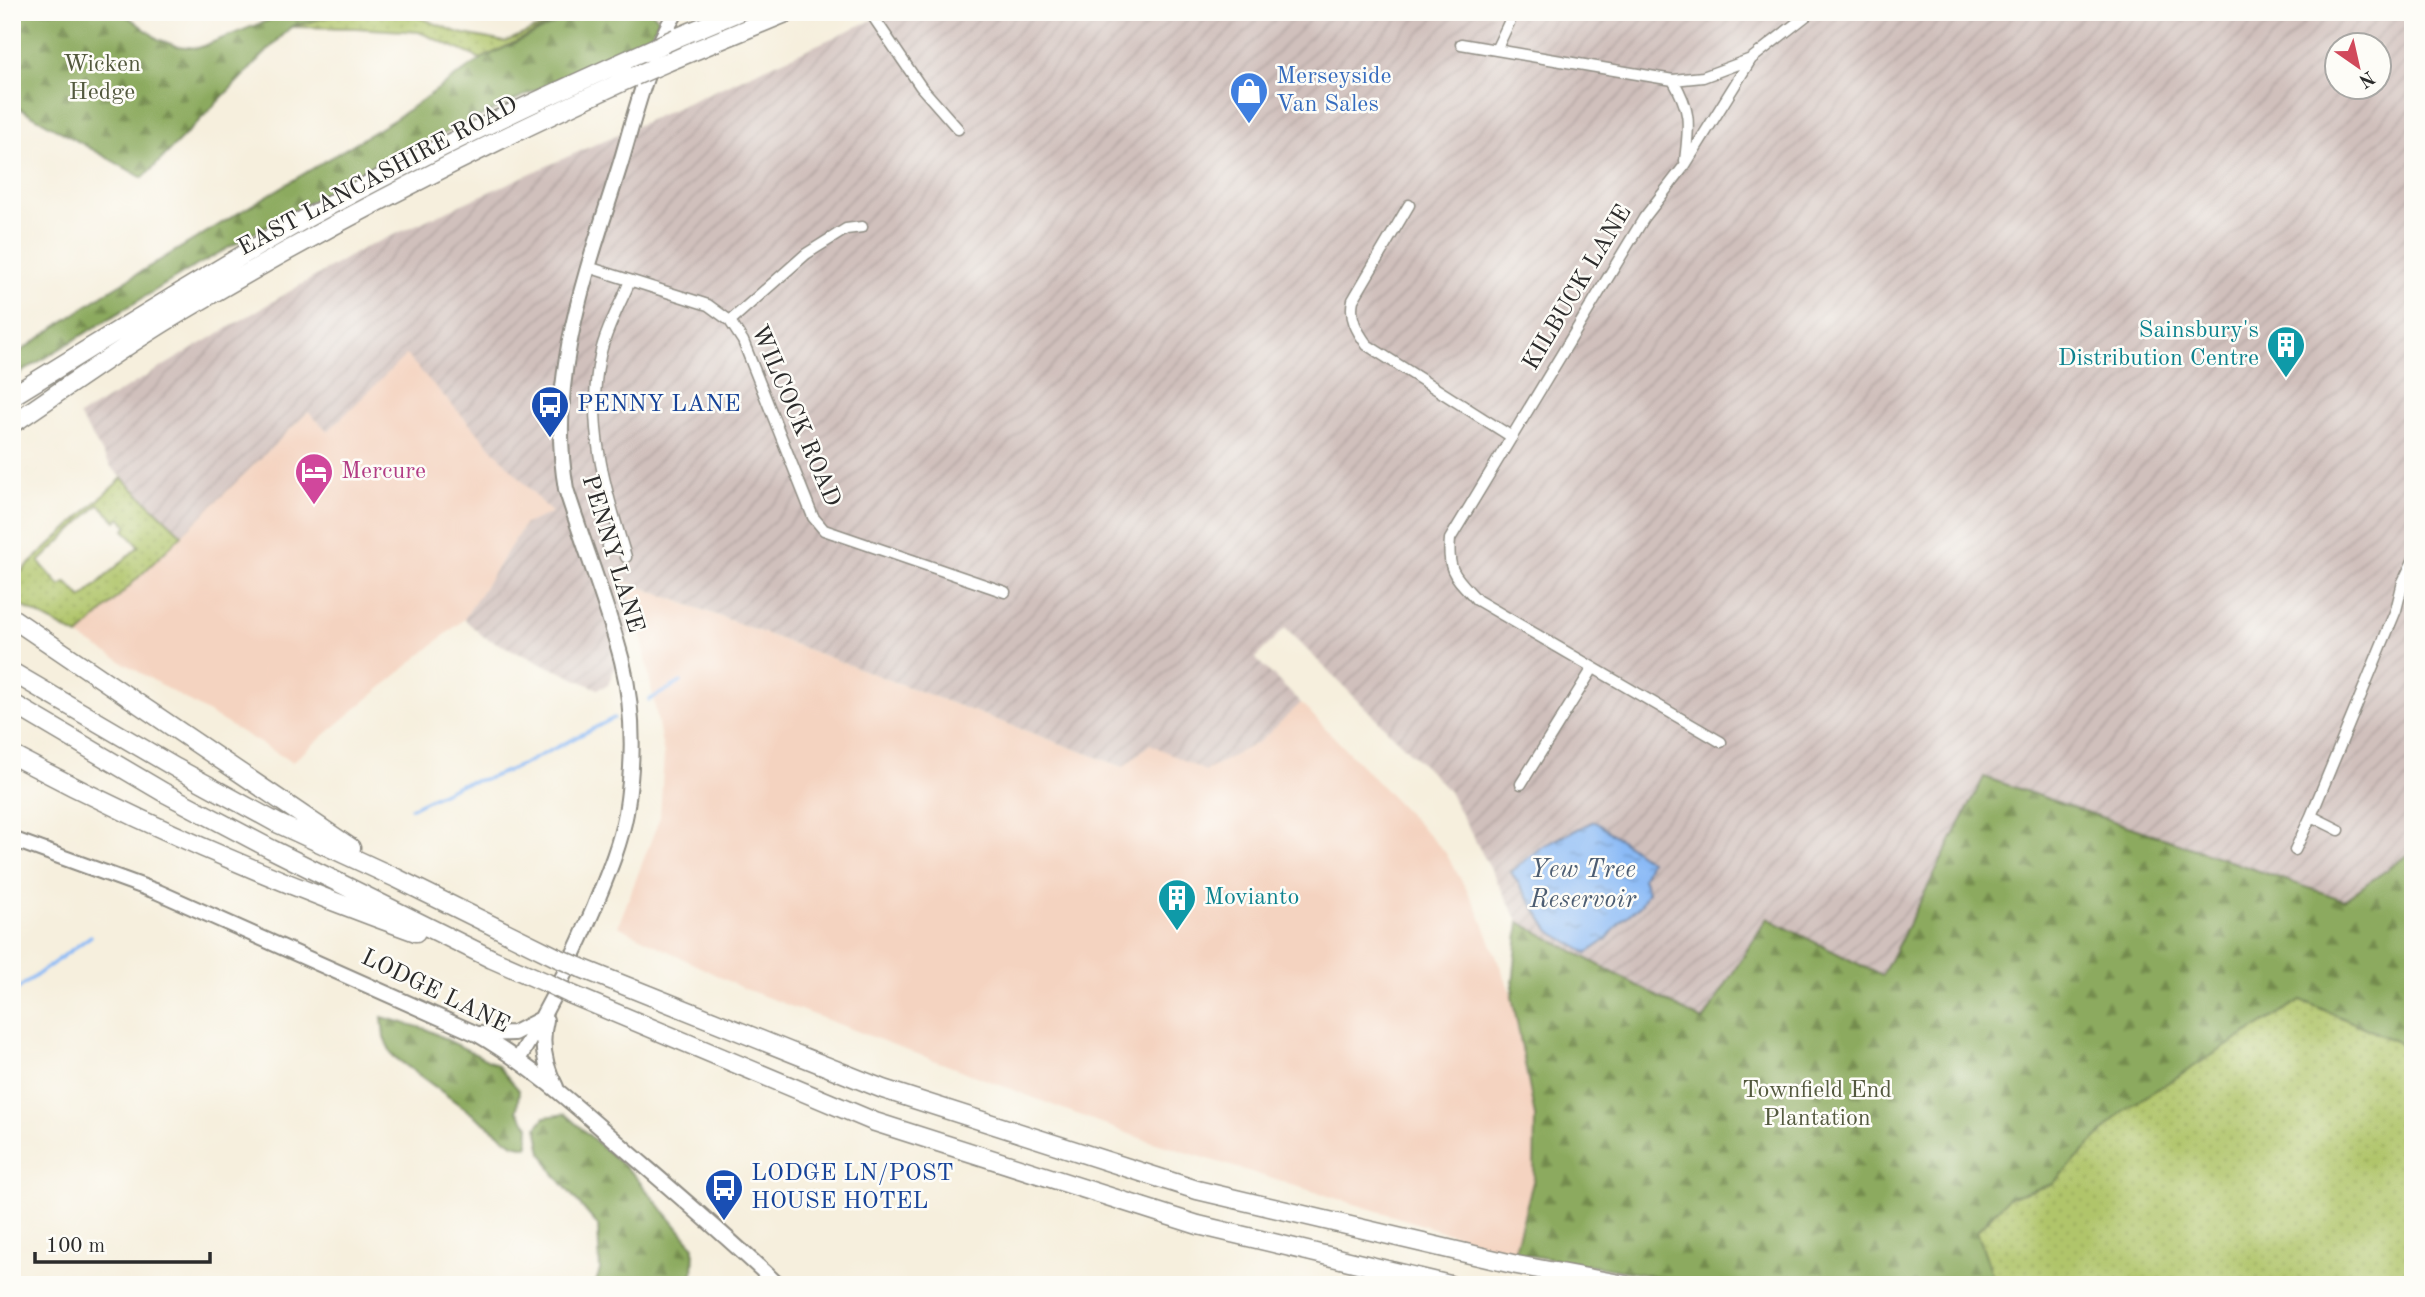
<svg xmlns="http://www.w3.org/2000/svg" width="2425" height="1297" font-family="'Old Standard TT',serif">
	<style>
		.built { fill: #f4d3c0 }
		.industrial { fill: url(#industrial-furrows); fill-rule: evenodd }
		.grass { fill: url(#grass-dots); stroke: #6e784a; stroke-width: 2; fill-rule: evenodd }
		.forest { fill: url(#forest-firs); stroke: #5c6a44; stroke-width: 2 }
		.water { fill: url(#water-ripples); stroke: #5a7290; stroke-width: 2 }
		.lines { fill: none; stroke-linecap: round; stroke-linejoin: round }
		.stream { stroke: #8abaf6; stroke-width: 3.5 }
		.street-casing { stroke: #908d84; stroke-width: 13 }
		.primary-casing { stroke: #908d84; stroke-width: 18 }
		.highway-casing { stroke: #908d84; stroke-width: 21 }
		.street { stroke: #fff; stroke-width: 10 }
		.primary { stroke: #fff; stroke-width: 14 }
		.highway { stroke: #fff; stroke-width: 18 }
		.highway-bridge-casing { stroke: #908d84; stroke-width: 21; stroke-linecap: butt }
		.highway-bridge { stroke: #fff; stroke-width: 18 }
		.labels { text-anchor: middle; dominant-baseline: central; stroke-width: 5; stroke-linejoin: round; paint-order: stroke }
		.park-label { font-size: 24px; fill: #53593e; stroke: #fdfcf7 }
		.shop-label { font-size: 24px; fill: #366cbe; stroke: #fdfcf7; text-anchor: start }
		.street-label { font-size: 24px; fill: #2b2b2b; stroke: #fdfcf7 }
		.culture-label { font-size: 24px; fill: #0d838f; stroke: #fdfcf7; text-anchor: end }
		.transit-label { font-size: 24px; fill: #164399; stroke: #fdfcf7; text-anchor: start }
		.hotel-label { font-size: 24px; fill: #b23c85; stroke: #fdfcf7; text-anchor: start }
		.water-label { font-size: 26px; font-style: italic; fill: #4c5d72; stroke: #fdfcf7 }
	</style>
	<defs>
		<pattern id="industrial-furrows" width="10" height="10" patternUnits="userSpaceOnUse" patternTransform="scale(1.75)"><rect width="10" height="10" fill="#d0c0bc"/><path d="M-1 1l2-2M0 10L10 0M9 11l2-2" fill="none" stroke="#b3a5a2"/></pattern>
		<pattern id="grass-dots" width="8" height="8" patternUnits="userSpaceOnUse" patternTransform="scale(1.75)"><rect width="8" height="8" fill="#b0c56a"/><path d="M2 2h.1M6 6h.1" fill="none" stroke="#98a95c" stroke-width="1.8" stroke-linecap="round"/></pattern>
		<pattern id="forest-firs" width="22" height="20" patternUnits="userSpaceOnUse" patternTransform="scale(1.75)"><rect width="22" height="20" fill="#8caa5e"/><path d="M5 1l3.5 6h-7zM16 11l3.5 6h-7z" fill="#738b4e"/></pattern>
		<pattern id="water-ripples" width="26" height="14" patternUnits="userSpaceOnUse" patternTransform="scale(1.75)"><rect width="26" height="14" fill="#8abaf6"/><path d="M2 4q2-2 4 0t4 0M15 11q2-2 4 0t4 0" fill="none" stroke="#7197c7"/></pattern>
	</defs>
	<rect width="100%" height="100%" fill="#fdfcf7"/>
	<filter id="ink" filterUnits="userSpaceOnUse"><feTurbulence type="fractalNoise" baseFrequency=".0143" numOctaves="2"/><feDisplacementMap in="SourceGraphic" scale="14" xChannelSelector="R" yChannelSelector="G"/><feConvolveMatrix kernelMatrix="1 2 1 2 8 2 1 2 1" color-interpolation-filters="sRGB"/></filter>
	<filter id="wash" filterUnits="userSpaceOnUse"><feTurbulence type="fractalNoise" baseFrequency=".00686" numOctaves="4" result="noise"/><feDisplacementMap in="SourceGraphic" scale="28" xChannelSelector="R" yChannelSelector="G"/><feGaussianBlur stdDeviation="1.57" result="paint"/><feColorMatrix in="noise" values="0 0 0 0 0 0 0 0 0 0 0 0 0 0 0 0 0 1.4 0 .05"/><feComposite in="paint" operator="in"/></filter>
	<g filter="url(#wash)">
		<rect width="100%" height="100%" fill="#f6efdd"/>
		<path class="built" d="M406,354l146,159 -27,11 -61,95 -172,143 -214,-126 230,-224 20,19z
			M621,580l501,187 28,-23 110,-3 41,-38 144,149 32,56 35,88 23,121 -1,61 -20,75 -374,-115 -400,-151 -122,-61 42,-109 4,-62 -27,-142z"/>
		<path class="industrial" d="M890,12h1523v841l-68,48 -361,-124 -102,199 -115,-58 -63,103 -185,-99 -71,-132 -163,-162 -30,30 46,45 -41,38 -55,30 -55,-27 -27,23 -501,-187 15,33 -29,72 -10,4 -114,-52 -20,-18 61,-95 27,-11 -146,-158 -78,76 -20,-19 -126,123 -70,-67 -33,-52 281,-166zM2338,46h42v42h-42z"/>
		<path class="grass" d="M334,12h72l53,21 46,9 48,-21 8,-2 -80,40 -62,-27 -63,-4 -65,-1 43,-12z
			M122,478l60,57 -104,101 -56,-30 -10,-8v-18zM99,504l17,17 4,-3 8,8 -4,4 15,16 -57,52 -16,-16 -6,4 -21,-24z
			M2413,851v434h-607l582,-416z"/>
		<path class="forest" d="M12,12h110l36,27 18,7 22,2 91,-36h45v3l-43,12 -148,151 -131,-74z
			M579,12h73l7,7 -8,16 -295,141 -169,95 -175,107v-21l95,-65 288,-173 86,-60z
			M1984,777l360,123 69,-49v198l-112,-49 -177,110 -71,74 -45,14 -31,33 19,54h-289l-193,-32 20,-75 1,-61 -23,-121 7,-74 184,99 64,-103 115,58z
			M382,1017l44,12 71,36 22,25 -2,21 12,15 -1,21 -15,-3 -121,-89 -8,-18z
			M565,1114l68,60 61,73 -1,28 -7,10h-91l5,-15 -2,-44 -43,-51 -13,-22 -5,-26 8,-10z"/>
		<path class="water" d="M1594,821l56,40 -7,17 5,14 -8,14 -18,14 -16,20 -19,13 -37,-22 -39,-59 30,-25z"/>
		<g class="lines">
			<path class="stream" d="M649,700l32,-18
				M411,808l50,-24 28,-6 33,-13 92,-47
				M12,993l79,-57"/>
		</g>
	</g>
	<g filter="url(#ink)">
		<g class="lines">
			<defs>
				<path id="street" d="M870,12l51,75 37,42
					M1461,44l212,36 30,-3 48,-18 60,-47
					M1496,50l18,-38
					M1673,80c19,33 16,44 12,81
					M1409,205l-56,95c-4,18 4,31 14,45l145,92
					M588,267l120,38 22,16 13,20 70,176 11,13 181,62
					M730,321l76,-67 40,-25 16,-2
					M608,546l13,-4
					M626,557c-20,-67 -41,-131 -26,-201 5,-25 20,-51 30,-75
					M1721,742l-244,-142c-22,-24 -30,-28 -27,-61l194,-321 41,-53 66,-106
					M1521,784l72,-116
					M2311,816l85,-206 7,-28 10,-21
					M2295,850l16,-34 28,14"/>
				<path id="primary" d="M12,839l146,53 319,142c55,32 101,74 148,115 52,45 104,89 153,136
					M546,1020c-6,24 -2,45 10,67
					M479,1034l35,-1 25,-13
					M518,1060c29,-49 54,-99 76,-152 12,-30 26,-62 32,-95 8,-50 8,-103 -4,-152 -15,-58 -38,-115 -56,-172 -20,-114 22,-220 55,-327 15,-51 27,-104 55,-150"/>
				<path id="highway" d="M676,38l62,-26
					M667,62l121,-50
					M12,396c98,-60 195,-122 295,-178 110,-61 223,-115 338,-166
					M12,424c62,-42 122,-85 186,-122 142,-84 288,-158 437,-226
					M12,618l339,230
					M12,672l164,96 101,55 119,55 162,80
					M12,703l151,89 108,57 221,110 55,24
					M12,755c130,69 266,128 404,177
					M581,968l302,121 314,101 320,75 108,20
					M570,994l305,128 323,103 252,60"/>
			</defs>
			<use href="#street" class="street-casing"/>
			<use href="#primary" class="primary-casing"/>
			<use href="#highway" class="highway-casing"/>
			<use href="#street" class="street"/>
			<use href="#primary" class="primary"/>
			<use href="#highway" class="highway"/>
			<defs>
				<path id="highway-bridge" d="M645,52l31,-14
					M635,76l32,-14
					M558,958l23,10
					M547,983l23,11"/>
			</defs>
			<use href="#highway-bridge" class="highway-bridge-casing"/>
			<use href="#highway-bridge" class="highway-bridge"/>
		</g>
	</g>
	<defs>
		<symbol id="shop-pin" viewBox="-11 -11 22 30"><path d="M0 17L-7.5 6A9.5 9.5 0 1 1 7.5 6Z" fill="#3f7fe0" stroke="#fdfcf7"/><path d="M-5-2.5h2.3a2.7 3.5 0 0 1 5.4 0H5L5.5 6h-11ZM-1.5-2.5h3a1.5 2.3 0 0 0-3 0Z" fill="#fff"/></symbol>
		<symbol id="building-pin" viewBox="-11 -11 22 30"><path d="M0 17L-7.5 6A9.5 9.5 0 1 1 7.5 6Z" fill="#0f9aa8" stroke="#fdfcf7"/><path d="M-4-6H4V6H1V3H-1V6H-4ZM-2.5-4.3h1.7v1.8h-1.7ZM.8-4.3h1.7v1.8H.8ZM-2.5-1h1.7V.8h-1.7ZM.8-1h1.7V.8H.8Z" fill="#fff"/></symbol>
		<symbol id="bus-pin" viewBox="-11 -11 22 30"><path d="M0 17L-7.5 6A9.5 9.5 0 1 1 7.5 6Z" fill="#1a4fb4" stroke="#fdfcf7"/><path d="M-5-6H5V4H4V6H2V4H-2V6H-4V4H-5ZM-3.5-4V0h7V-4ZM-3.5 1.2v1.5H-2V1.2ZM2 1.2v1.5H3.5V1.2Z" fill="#fff"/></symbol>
		<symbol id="hotel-pin" viewBox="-11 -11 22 30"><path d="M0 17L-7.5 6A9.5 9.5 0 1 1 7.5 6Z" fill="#d1479c" stroke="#fdfcf7"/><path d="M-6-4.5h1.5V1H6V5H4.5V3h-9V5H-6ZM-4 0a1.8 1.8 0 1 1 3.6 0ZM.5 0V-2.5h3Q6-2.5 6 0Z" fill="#fff"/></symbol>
	</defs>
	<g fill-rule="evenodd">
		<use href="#shop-pin" x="1227" y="69" width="44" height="60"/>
		<use href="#building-pin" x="2264" y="323" width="44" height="60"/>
		<use href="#bus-pin" x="528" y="383" width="44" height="60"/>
		<use href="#hotel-pin" x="292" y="450" width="44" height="60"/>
		<use href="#building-pin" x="1155" y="876" width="44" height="60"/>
		<use href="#bus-pin" x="702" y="1166" width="44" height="60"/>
	</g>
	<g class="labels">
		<g class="park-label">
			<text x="102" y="65">Wicken<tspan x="102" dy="28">Hedge</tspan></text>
			<text x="1817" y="1091">Townfield End<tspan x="1817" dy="28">Plantation</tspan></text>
		</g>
		<g class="shop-label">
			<text x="1276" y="77">Merseyside<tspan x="1276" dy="28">Van Sales</tspan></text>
		</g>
		<g class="street-label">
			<text transform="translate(378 177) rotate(-28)">EAST LANCASHIRE ROAD</text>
			<text transform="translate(1578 288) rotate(-59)">KILBUCK LANE</text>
			<text transform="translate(795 416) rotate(67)">WILCOCK ROAD</text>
			<text transform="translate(612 554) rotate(73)">PENNY LANE</text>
			<text transform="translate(435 992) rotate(26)">LODGE LANE</text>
		</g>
		<g class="culture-label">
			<text x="2259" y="331">Sainsbury's<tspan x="2259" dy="28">Distribution Centre</tspan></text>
			<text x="1204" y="898" text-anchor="start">Movianto</text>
		</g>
		<g class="transit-label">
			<text x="577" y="405">PENNY LANE</text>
			<text x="751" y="1174">LODGE LN/POST<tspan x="751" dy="28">HOUSE HOTEL</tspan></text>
		</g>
		<g class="hotel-label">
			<text x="341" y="472">Mercure</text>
		</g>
		<g class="water-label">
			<text x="1583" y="870">Yew Tree<tspan x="1583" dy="30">Reservoir</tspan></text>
		</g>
	</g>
	<rect width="2425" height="1297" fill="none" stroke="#fdfcf7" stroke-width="42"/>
	<g transform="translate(2358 66) rotate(146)"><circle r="33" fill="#fdfcf7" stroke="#a9a8a5" stroke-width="2"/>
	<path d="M0-5L12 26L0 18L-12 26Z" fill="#d1495b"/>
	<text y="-10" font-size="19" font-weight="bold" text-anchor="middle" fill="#2b2b2b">N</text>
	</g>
	<path d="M35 1252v10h175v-10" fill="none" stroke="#2b2b2b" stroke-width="3.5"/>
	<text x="46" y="1252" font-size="21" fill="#2b2b2b" stroke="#fdfcf7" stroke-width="5" paint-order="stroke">100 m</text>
</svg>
